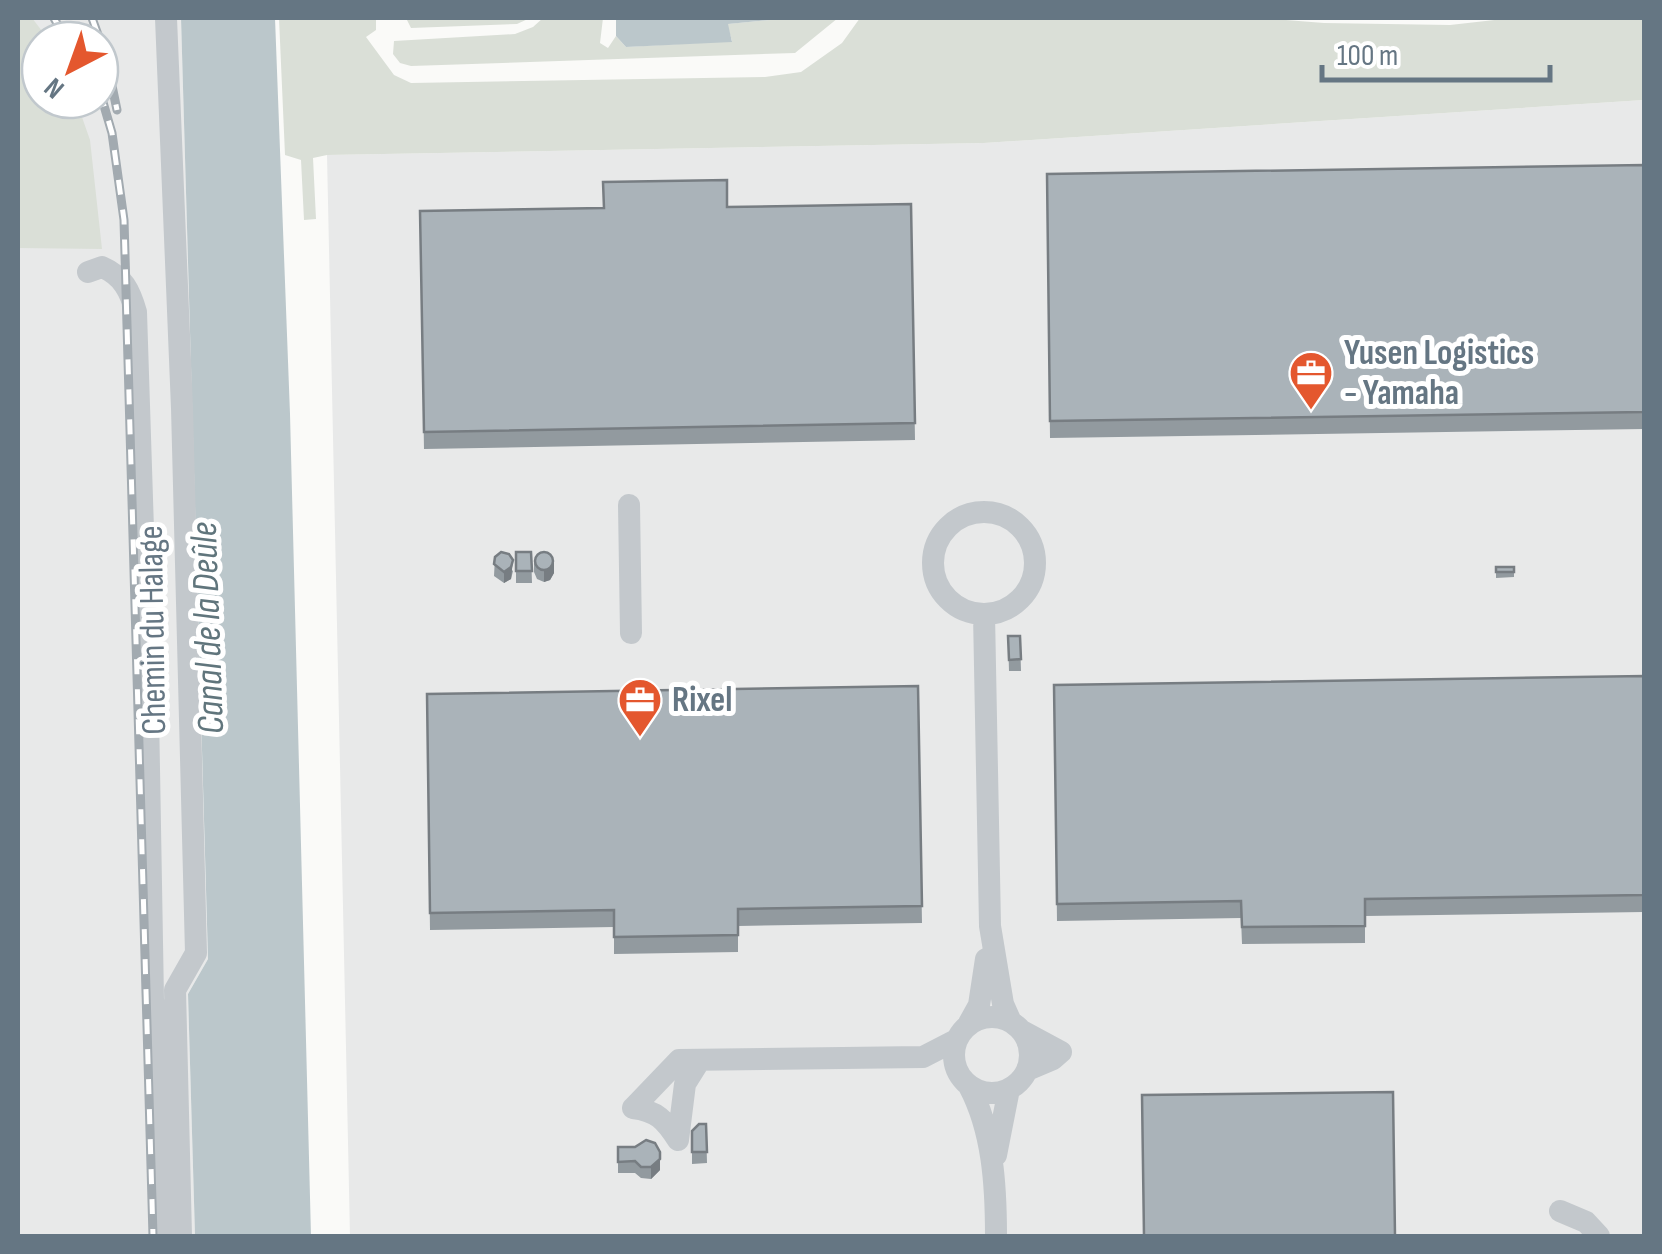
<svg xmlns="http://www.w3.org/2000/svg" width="1662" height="1254" font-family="'Sofia Sans Condensed',sans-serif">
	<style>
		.built { fill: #e8e9e9; fill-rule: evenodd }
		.green { fill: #dadfd7 }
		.water { fill: #bbc7cb }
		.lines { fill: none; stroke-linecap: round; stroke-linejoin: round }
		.minor { stroke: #c3c8cc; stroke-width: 22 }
		.rail-casing { stroke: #a2aab0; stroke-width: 9 }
		.rail { stroke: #fff; stroke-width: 5; stroke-dasharray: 15; stroke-linecap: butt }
		.wall { fill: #929a9f }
		.shaded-wall { fill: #777d82 }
		.building { fill: #aab3b9; stroke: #777d82; stroke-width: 2.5 }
		.labels { text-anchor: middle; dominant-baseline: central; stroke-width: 10; stroke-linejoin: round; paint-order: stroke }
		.poi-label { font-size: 35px; font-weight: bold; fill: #657683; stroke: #fff; text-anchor: start }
		.street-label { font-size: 35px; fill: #657683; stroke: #fff }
		.water-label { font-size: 38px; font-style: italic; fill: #60757c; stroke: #fff }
	</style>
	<rect width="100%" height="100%" fill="#fafaf8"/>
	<path class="built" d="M18,18h163l27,941 -20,35 7,242h-177zM40,40h60v60h-60z
		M1644,100v1136h-1294l-23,-1081 657,-12z"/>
	<path class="green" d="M18,18h14l17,22h-9v60h36l14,40 12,109 -84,-1z
		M279,18h97v12l-10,7 28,38 17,8 354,-6 36,-5 41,-29 18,-25h400l64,5 126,2 62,-7h132v82l-660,43 -657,12 -14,3 3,61 -12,1 -3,-60 -16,-5z
		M406,18h124l-13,6 -106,4z
		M543,18h60l-3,25 8,5 8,-12 10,11 106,-6 -5,-17 64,-6h47l-43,35 -384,13 -11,-3 -7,-9 1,-13 121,-7 18,-7z"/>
	<path class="water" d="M181,18h94l15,396 21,822h-116l-7,-242 20,-35z
		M616,18h175l-63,6 4,18 -106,5 -10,-11z"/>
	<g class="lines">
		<path class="minor" d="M166,18l16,390 14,545 -21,37 6,246
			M88,272l14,-5c21,9 28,24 34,45l11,342 6,345 4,31 5,206
			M629,505l2,128
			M933 563a51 51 0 1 1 102 0a51 51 0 1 1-102 0Z
			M984,614l6,312 13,78 8,18
			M954 1055a38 38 0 1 1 76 0a38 38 0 1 1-76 0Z
			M969,1023l10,-18 7,-46
			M1022,1031l39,21 -8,7 -26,11
			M969,1086c24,45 27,100 27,150
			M633,1108l46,-48 244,-3 33,-17
			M633,1108c24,3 32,12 45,32
			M678,1140l7,-56 15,-24
			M996,1155l13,-66
			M1560,1211l26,11 13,14"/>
		<defs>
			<path id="rail" d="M54,18l12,22
				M92,18l14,39 11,53
				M100,92l12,41 12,87 29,1016"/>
		</defs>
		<use href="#rail" class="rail-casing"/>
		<use href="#rail" class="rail"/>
	</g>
	<path class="wall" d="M1644,165v264l-594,9 -3,-264z
		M911,204l4,236 -491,9 -4,-238z
		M516,552h15l1,31h-16z
		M495,557l18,14 -2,8 -7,4 -10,-7z
		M534,561l20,12 -4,7 -6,2 -7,-3 -3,-7z
		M1496,567h18v10l-18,1z
		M1008,636h12l1,35h-12z
		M1644,676v236l-279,4v27l-123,1 -1,-26 -184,3 -3,-236z
		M918,686l4,237 -184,3v26l-124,2v-27l-184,3 -3,-236z
		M706,1124l1,39 -15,1v-33z
		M618,1147h17l25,23 -9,9 -10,-1 -6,-5h-17z"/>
	<path class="shaded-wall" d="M513,560l-2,19 -7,4v-11z
		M554,562v11l-4,7 -6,2v-11z
		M660,1152v18l-9,9v-12z"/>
	<path class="building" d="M1644,165v247l-594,9 -3,-247z
		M727,180v27l184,-3 4,219 -491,9 -4,-221 184,-3 -1,-26z
		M535 561a9 9 0 1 1 18 0a9 9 0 1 1-18 0Z
		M501,552l8,2 4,6 -2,7 -7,5 -10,-8 1,-7z
		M516,552h15l1,19h-16z
		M1496,567h18v5h-18z
		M1008,636h12l1,23 -12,1z
		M1644,676v219l-279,4v27l-123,1 -1,-26 -184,3 -3,-219z
		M918,686l4,220 -184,3v26l-124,2v-27l-184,3 -3,-219z
		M1393,1092l2,144h-251l-2,-141z
		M699,1124h7l1,28h-15v-21z
		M646,1140l9,3 5,9v7l-9,8h-10l-6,-6 -17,1v-15h17z"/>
	<defs>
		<symbol id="office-pin" viewBox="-11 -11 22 30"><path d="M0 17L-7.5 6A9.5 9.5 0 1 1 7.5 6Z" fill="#e4572e" stroke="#fff"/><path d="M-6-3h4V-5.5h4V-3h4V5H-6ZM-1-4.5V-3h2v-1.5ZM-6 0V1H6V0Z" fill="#fff"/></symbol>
	</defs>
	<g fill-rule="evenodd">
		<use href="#office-pin" x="1286" y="348" width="50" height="68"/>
		<use href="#office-pin" x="615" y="675" width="50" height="68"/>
	</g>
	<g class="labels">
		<g class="poi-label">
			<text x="1344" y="353">Yusen Logistics<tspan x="1344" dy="40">- Yamaha</tspan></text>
			<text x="672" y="700">Rixel</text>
		</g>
		<g class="street-label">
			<text transform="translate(153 630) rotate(-91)">Chemin du Halage</text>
		</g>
		<g class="water-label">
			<text transform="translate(208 628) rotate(-92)">Canal de la Deûle</text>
		</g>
	</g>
	<rect width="1662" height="1254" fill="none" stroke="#657683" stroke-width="40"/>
	<g transform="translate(70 70) rotate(221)"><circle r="48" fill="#ffffff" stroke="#c1c8cd" stroke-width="2.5"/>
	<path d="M0-8L18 38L0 25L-18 38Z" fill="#e4572e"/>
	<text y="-15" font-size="28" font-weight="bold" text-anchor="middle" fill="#657683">N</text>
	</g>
	<path d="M1322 65v15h228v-15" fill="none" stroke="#657683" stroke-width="5"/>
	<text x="1337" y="65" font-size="30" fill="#657683" stroke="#ffffff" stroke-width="8" paint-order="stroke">100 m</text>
</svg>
